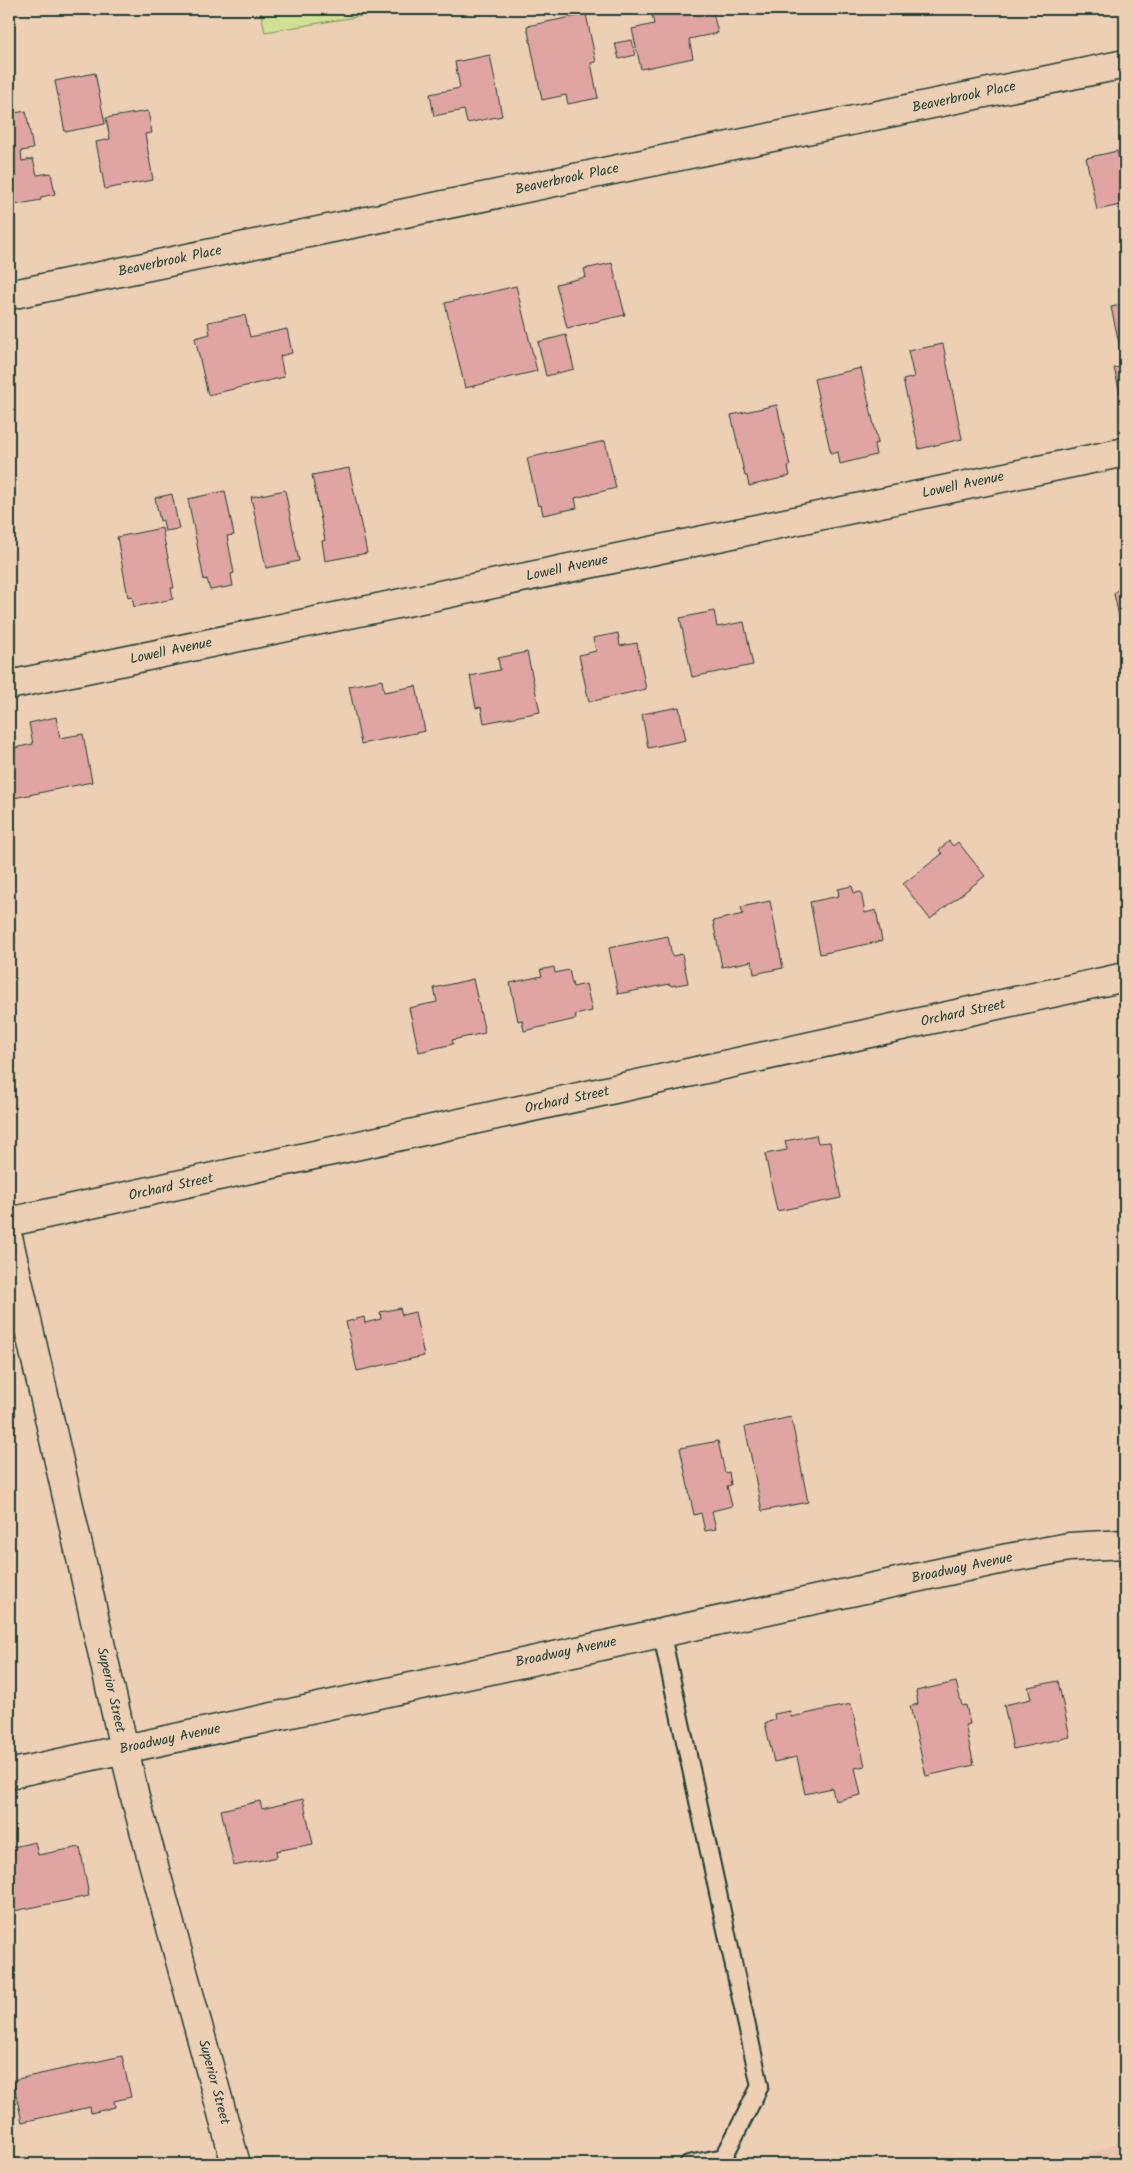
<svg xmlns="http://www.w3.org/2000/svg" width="1134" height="2173" font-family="Kalam,sans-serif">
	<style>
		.built { fill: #e9c3af }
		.green { fill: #d2e093; stroke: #788e64 }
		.building { fill: #e0a5a2; stroke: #1f3d34 }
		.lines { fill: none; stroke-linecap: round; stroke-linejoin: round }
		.service-casing { stroke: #1f3d34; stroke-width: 20 }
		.minor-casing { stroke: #1f3d34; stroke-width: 31 }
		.tertiary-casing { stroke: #1f3d34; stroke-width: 31 }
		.service { stroke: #edd0b4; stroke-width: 16 }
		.minor { stroke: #edd0b4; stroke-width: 28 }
		.tertiary { stroke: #edd0b4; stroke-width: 28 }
		.labels { text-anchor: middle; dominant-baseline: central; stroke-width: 4; stroke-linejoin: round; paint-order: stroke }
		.street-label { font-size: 14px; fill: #1f3d34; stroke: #edd0b4 }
	</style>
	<rect width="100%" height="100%" fill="#edd0b4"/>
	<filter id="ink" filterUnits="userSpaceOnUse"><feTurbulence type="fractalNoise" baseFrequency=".02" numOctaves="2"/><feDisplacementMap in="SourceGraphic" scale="10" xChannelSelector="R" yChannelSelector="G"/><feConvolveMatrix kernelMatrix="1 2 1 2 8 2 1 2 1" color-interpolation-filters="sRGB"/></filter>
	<g filter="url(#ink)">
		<path class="built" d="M1125,2139v25h-58z"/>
		<path class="green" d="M260,9h144l-139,23z"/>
		<path class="building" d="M610,9h16l1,1 -16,3z
			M651,9h61l6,24 -29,6 4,19 -52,11 -9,-40 22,-5z
			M586,14l10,48 -5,1 7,35 -30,6 -2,-9 -24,5 -15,-74z
			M632,40l3,15 -16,4 -4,-16z
			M490,55l12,61 -35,7 -3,-13 -30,6 -4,-22 30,-6 -5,-26z
			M95,73l10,51 -40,8 -10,-51z
			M26,111l7,38 -12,2 1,10 11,-2 4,16 14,-2 4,21 -14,3v3l-32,6v-92z
			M148,111l4,22 -7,1 8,46 -48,9 -9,-47 14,-3 -4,-21z
			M1117,151l2,9 6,-1v45l-28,6 -11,-52z
			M612,263l13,52 -58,13 -11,-44 30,-7 -2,-8z
			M516,286l21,85 -72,17 -20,-85z
			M1125,304v88l-5,1 -6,-25 10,-2 -13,-59z
			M245,315l5,22 37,-8 5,24 -12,3 4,21 -76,18 -13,-57 15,-4 -2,-12z
			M566,335l8,34 -28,7 -8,-34z
			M943,344l19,95 -43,10 -16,-69 11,-3 -6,-26z
			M861,368l17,75 -4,1 2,11 -36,9 -2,-12 -7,2 -17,-75z
			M777,405l13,61 -2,1 2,9 -41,10 -2,-10h-2l-14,-61z
			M605,441l11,47 -41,10 2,10 -34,7 -2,-10 -3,1 -11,-48z
			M349,468l18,85 -42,8 -3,-20 3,-1 -13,-65z
			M285,490l14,71 -33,7 -15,-71z
			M225,491l9,44 -7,1 7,37 -3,1 2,12 -23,4 -3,-11 -3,1 -16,-81z
			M172,494l7,35 -14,2 -2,-11 -3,1 -5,-23z
			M162,528l12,60h-3l2,11 -39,8 -2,-11 -4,1 -11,-60z
			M1124,581h1v62l-11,-49z
			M714,611l3,16 27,-5 9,43 -61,12 -12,-59z
			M618,633l2,13 17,-3 9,46 -57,13 -10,-47 17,-4 -3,-13z
			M527,652l13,60 -56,11 -3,-16 -5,1 -6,-32 30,-6 -2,-12z
			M382,680l2,12 32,-6 9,45 -64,13 -12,-58z
			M679,707l7,33 -38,8 -6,-34z
			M56,717l4,21 23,-4 9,48 -83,17v-50l24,-5 -4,-21z
			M949,841l4,5 5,-4 27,34 -55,43 -27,-35 39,-30 -3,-4z
			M852,886l2,7 7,-1 4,21 11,-3 6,31 -62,13 -10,-52 29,-6 -1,-7z
			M770,901l13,67 -29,6 -2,-13 -30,6 -9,-46 30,-7 -2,-7z
			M668,936l4,20 10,-2 6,29 -17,3 -1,-2 -52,10 -9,-46z
			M554,967l1,6 14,-3 4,17 13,-3 6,27 -17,4 1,4 -52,12 -2,-11 -4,1 -8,-38 32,-7 -2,-6z
			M473,979l12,54 -33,7 1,4 -34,8 -10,-44 28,-6 -3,-14z
			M816,1135l2,8 12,-1 11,56 -64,13 -12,-57 22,-4 -2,-9z
			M400,1308l2,7 13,-3 9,44 -67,15 -11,-49 18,-5 1,6 16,-4 -1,-7z
			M791,1417l17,85 -46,9 -17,-84z
			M718,1441l7,32 4,-1 2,13 -4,1 5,20 -20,5 4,18 -11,2 -4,-18 -7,2 -14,-67z
			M1058,1681l12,56 -57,12 -9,-44 27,-6 -3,-12z
			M956,1682l6,24 4,-1 4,19 -5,1 9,40 -48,11 -16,-70 8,-2 -2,-13z
			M851,1704l14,62 -10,2 6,27 -26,6 -3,-13 -27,6 -8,-37 -23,5 -9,-39 10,-3 -1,-6 16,-3 1,6z
			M303,1799l10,45 -37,7 1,6 -43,9 -13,-56 39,-9 2,8z
			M35,1842l3,13 42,-8 9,49 -80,16v-52h2l-2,-12z
			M122,2056l9,41 -17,4 1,6 -24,6 -1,-6 -68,15 -9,-42z"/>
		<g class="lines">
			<defs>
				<path id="service" d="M661,1631l99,455 -36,71 1,7
					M688,2164l36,-7"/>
				<path id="minor" d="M9,295l1116,-231
					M9,685l1116,-233
					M9,1222l1116,-245
					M9,1241l126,556 101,367"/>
				<path id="tertiary" d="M9,1774l999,-216 61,-11 56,-3"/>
			</defs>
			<use href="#service" class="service-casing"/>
			<use href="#minor" class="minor-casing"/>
			<use href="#tertiary" class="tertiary-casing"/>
			<use href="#service" class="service"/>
			<use href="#minor" class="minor"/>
			<use href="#tertiary" class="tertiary"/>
		</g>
	</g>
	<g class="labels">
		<g class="street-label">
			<text transform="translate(964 97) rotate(-12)">Beaverbrook Place</text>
			<text transform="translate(567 179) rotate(-12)">Beaverbrook Place</text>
			<text transform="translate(170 261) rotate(-12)">Beaverbrook Place</text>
			<text transform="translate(963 485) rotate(-12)">Lowell Avenue</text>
			<text transform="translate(567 568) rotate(-12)">Lowell Avenue</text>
			<text transform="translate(171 651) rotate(-12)">Lowell Avenue</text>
			<text transform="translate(963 1013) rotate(-12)">Orchard Street</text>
			<text transform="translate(567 1100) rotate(-12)">Orchard Street</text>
			<text transform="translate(171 1187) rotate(-12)">Orchard Street</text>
			<text transform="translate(962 1568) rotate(-12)">Broadway Avenue</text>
			<text transform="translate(566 1652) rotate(-12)">Broadway Avenue</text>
			<text transform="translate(111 1690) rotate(77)">Superior Street</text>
			<text transform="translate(170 1739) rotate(-12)">Broadway Avenue</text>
			<text transform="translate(214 2082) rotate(75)">Superior Street</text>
		</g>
	</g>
	<rect width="1134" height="2173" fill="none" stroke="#edd0b4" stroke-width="30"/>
	<rect x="15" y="15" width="1104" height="2143" fill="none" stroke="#1f3d34" stroke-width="2" filter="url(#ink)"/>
</svg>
